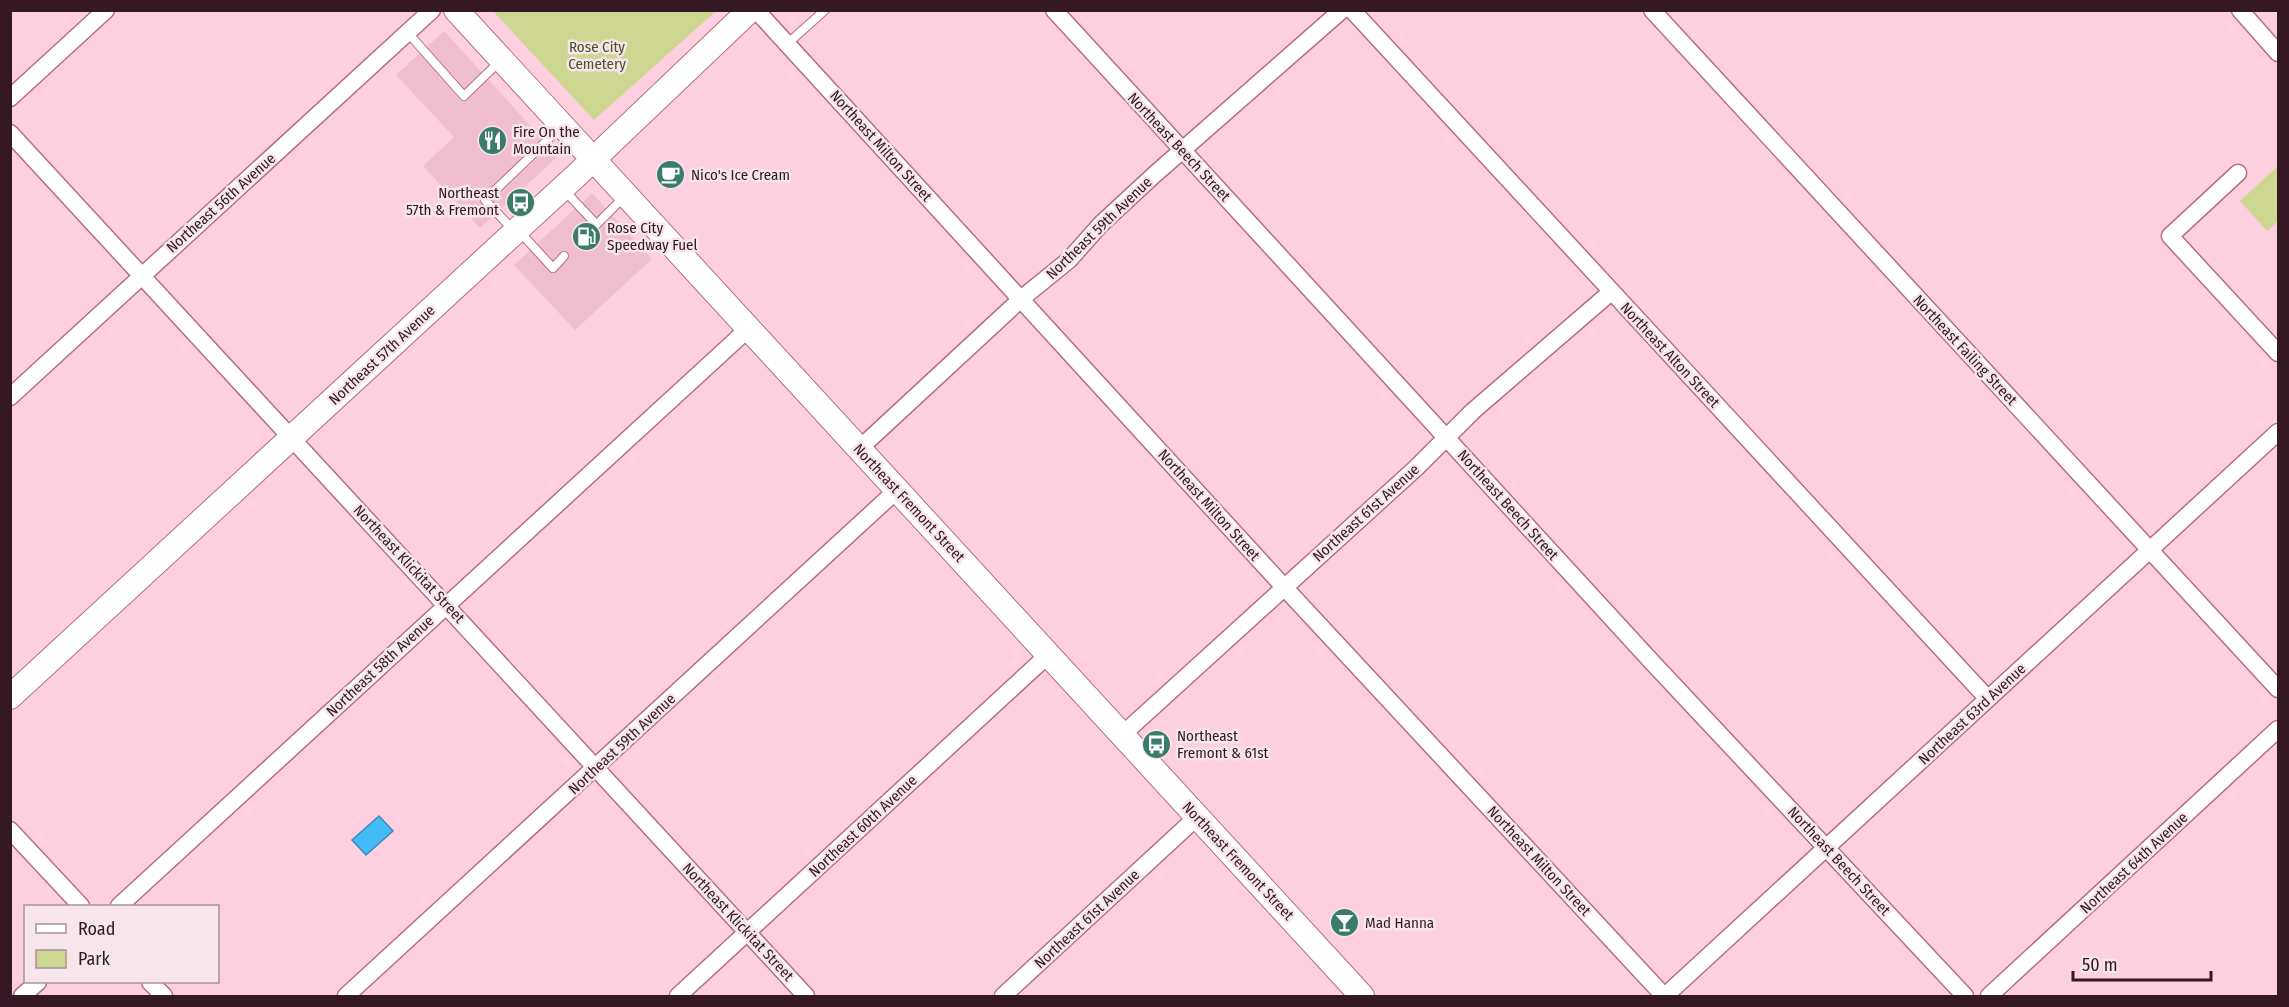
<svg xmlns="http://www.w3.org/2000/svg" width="2289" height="1007" font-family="'Fira Sans Condensed',sans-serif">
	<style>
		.built { fill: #f1bed0 }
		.green { fill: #cdd792 }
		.water { fill: #43bbf9; stroke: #3e8ab9; stroke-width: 1.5 }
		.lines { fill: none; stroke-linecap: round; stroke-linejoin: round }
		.lane-casing { stroke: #b46e89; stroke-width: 10 }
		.street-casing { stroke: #b46e89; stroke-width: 19 }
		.secondary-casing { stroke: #b46e89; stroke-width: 26 }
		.lane { stroke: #fff; stroke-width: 8 }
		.street { stroke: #fff; stroke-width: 16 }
		.secondary { stroke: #fff; stroke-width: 24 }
		.labels { text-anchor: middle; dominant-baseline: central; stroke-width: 5; stroke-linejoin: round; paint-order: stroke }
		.park-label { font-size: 15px; fill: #4b5123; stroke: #f6e6eb }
		.poi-label { font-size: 15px; fill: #341824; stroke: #f6e6eb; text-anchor: start }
		.street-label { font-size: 15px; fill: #341824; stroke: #f6e6eb }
	</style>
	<rect width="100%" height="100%" fill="#fecfdf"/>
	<path class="built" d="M444,31l114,125 -78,72 -57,-62 31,-29 -58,-62z
		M592,193l60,66 -77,71 -61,-65z"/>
	<path class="green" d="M493,11h223l-122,109z
		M2278,166v55l-11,10 -27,-30z"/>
	<path class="water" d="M379,816l14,15 -27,24 -14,-15z"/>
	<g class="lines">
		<defs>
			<path id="lane" d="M408,33l56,63 35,-34
				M787,44l38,-34
				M565,191l31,33
				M518,230l35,38 11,-12
				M514,231l-29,-31 75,-72
				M581,240l44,-44"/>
			<path id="street" d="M756,10l528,577 380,409
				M1054,10l597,651 314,335
				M1352,10l636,689
				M1652,10l626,679
				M2240,10l38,43
				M10,98l96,-88
				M10,133l796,863
				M2238,173l-68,63 108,117
				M10,397l422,-387
				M859,449l162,-150 48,-39 32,-36 53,-49 188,-165
				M1122,735l294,-267 57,-57 138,-119
				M10,830l71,76
				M119,906l629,-577
				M150,982l14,14
				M22,996l16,-14
				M346,996l551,-506
				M678,996l370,-341
				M1003,996l194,-179
				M1665,996l613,-564
				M1989,996l289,-267"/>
			<path id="secondary" d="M456,10l906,986
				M10,697l569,-524 171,-163"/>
		</defs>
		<use href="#lane" class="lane-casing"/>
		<use href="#street" class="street-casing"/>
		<use href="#secondary" class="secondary-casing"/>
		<use href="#lane" class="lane"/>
		<use href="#street" class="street"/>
		<use href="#secondary" class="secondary"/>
	</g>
	<defs>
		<symbol id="restaurant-disc" viewBox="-11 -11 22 22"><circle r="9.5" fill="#3a7b6b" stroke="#f6e6eb"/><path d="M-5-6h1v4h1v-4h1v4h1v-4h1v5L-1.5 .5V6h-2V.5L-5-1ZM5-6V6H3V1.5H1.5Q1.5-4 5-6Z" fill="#fff"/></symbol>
		<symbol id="cafe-disc" viewBox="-11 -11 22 22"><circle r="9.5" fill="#3a7b6b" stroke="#f6e6eb"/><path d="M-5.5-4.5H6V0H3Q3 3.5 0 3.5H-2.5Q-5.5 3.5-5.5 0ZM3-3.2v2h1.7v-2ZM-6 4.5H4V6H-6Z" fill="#fff"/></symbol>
		<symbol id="bus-disc" viewBox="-11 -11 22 22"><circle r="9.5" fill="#3a7b6b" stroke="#f6e6eb"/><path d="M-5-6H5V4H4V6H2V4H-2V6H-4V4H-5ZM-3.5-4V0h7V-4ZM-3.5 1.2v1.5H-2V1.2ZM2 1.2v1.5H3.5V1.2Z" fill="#fff"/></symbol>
		<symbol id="fuel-disc" viewBox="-11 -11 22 22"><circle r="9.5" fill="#3a7b6b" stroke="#f6e6eb"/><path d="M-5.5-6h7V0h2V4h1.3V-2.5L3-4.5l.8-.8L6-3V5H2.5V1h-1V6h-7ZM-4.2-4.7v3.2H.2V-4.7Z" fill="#fff"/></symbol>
		<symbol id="bar-disc" viewBox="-11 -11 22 22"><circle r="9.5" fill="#3a7b6b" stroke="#f6e6eb"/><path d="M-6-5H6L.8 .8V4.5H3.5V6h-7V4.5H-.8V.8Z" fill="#fff"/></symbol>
	</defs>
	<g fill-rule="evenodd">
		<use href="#restaurant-disc" x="476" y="124" width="33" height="33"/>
		<use href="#cafe-disc" x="654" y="158" width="33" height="33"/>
		<use href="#bus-disc" x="504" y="186" width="33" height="33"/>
		<use href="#fuel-disc" x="570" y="220" width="33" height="33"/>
		<use href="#bus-disc" x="1140" y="728" width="33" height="33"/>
		<use href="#bar-disc" x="1328" y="906" width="33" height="33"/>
	</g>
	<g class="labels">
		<g class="park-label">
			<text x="597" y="47">Rose City<tspan x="597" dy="17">Cemetery</tspan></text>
		</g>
		<g class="poi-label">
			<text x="513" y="132">Fire On the<tspan x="513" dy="17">Mountain</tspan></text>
			<text x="691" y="175">Nico's Ice Cream</text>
			<text x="499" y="193" text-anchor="end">Northeast<tspan x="499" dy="17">57th &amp; Fremont</tspan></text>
			<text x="607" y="228">Rose City<tspan x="607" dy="17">Speedway Fuel</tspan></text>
			<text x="1177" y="736">Northeast<tspan x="1177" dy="17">Fremont &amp; 61st</tspan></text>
			<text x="1365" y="923">Mad Hanna</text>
		</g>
		<g class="street-label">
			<text transform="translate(881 146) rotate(48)">Northeast Milton Street</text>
			<text transform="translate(1179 147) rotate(47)">Northeast Beech Street</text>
			<text transform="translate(221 203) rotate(-42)">Northeast 56th Avenue</text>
			<text transform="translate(1099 228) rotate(-44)">Northeast 59th Avenue</text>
			<text transform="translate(1965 350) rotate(47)">Northeast Failing Street</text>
			<text transform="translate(382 355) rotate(-43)">Northeast 57th Avenue</text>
			<text transform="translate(1670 355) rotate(47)">Northeast Alton Street</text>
			<text transform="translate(909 503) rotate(47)">Northeast Fremont Street</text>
			<text transform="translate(1209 505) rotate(48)">Northeast Milton Street</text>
			<text transform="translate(1508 505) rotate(48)">Northeast Beech Street</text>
			<text transform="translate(1366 513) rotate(-42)">Northeast 61st Avenue</text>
			<text transform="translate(409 564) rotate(47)">Northeast Klickitat Street</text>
			<text transform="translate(380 666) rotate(-43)">Northeast 58th Avenue</text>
			<text transform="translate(1972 714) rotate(-43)">Northeast 63rd Avenue</text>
			<text transform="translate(622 744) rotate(-43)">Northeast 59th Avenue</text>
			<text transform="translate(863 826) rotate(-43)">Northeast 60th Avenue</text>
			<text transform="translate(1238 861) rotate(47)">Northeast Fremont Street</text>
			<text transform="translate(1539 861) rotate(47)">Northeast Milton Street</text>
			<text transform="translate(1839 861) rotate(47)">Northeast Beech Street</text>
			<text transform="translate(2134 863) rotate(-43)">Northeast 64th Avenue</text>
			<text transform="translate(1087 919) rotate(-43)">Northeast 61st Avenue</text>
			<text transform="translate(738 922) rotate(47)">Northeast Klickitat Street</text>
		</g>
	</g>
	<rect width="2289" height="1007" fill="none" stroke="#341824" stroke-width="24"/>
	<rect x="24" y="905" width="195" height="78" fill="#f6e6eb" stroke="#a8949b" stroke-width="1.5"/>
	<rect x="36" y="924" width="30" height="9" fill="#ffffff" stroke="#a8949b" stroke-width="1.5"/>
	<text x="78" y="935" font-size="18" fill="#341824">Road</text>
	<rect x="36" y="950" width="30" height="18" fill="#cdd792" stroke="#a8949b" stroke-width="1.5"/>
	<text x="78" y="965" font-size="18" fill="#341824">Park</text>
	<path d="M2073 971v9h138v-9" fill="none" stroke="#341824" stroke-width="3"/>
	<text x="2082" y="971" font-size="18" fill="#341824" stroke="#f6e6eb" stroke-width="4.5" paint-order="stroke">50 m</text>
</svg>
